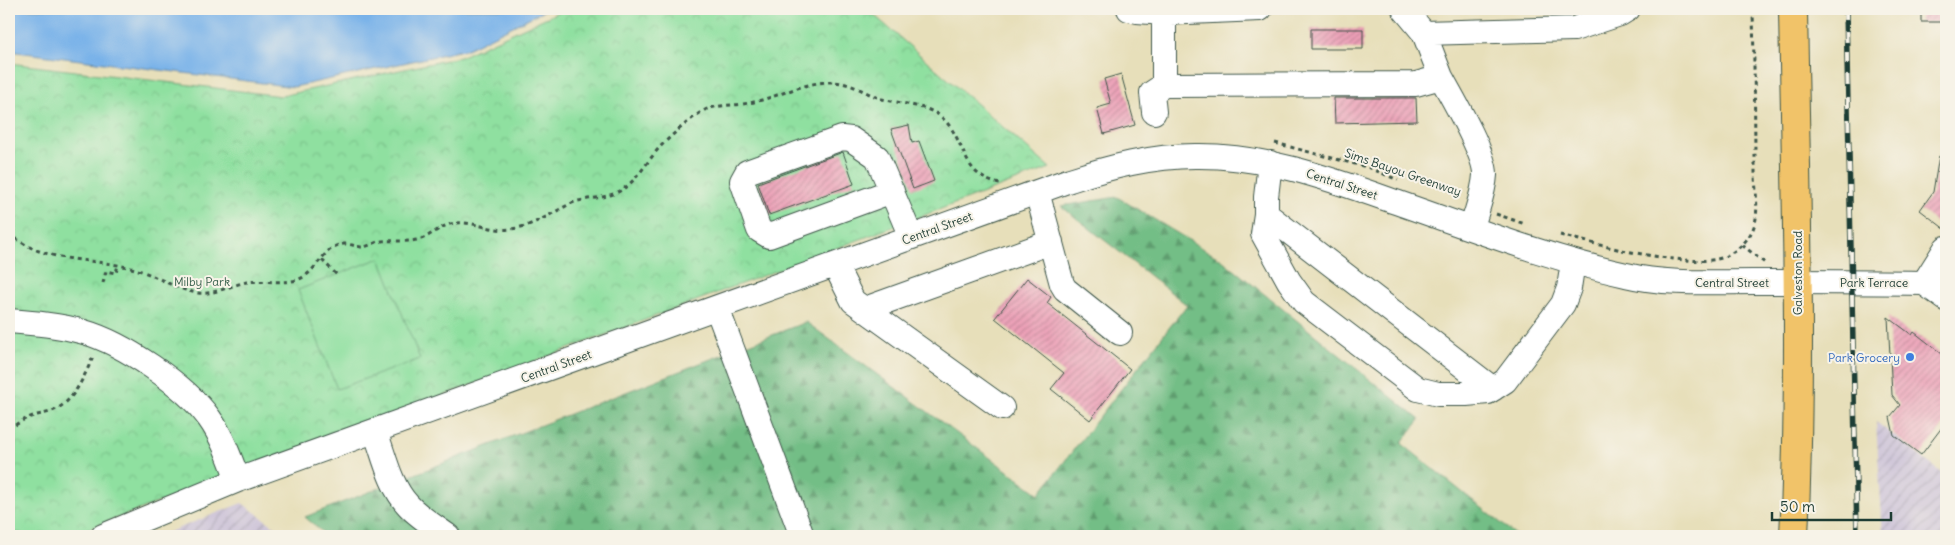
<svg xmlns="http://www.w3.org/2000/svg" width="1955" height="545" font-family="Delius,sans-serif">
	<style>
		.industrial { fill: url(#industrial-furrows) }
		.forest { fill: url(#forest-firs); stroke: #497e5d }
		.park { fill: url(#park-crowns); stroke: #578e6a }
		.pitch { fill: #8fe0a0; stroke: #578e6a }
		.water { fill: #79b2e9; stroke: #4c788e }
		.building { fill: url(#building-hatch) }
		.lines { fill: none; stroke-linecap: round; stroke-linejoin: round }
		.minor-casing { stroke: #3d5548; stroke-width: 26 }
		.major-casing { stroke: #3d5548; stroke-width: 30 }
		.path { stroke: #3d5548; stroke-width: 3; stroke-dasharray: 4 4; stroke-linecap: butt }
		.minor { stroke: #fff; stroke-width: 24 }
		.major { stroke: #f1c369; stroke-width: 28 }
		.rail-casing { stroke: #1f3d34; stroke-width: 5.5 }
		.rail { stroke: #f7f3e8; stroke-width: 4; stroke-dasharray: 11; stroke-linecap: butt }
		.shop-dot { fill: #3f7fe0; stroke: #f7f3e8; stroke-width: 2 }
		.labels { text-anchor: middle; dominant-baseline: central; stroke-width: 4; stroke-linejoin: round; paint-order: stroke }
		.street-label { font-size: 12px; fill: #1f3d34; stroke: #f7f3e8 }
		.park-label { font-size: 12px; fill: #355e4a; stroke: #f7f3e8 }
		.shop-label { font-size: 12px; fill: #366cbe; stroke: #f7f3e8; text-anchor: end }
	</style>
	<defs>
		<pattern id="industrial-furrows" width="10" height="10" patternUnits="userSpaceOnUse" patternTransform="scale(1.25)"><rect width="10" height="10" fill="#c9bfd7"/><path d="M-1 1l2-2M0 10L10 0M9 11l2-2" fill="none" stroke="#a39caf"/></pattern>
		<pattern id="forest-firs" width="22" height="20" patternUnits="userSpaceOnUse" patternTransform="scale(1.25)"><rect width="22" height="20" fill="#73be86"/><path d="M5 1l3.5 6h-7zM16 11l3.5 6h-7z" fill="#5e9c6e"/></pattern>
		<pattern id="park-crowns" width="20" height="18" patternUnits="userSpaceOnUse" patternTransform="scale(1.25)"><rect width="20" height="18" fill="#8fe0a0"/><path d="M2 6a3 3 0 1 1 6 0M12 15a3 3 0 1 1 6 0" fill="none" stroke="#7bc18a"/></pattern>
		<pattern id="building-hatch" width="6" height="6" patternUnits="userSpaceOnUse" patternTransform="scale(1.25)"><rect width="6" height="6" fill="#ec9eb6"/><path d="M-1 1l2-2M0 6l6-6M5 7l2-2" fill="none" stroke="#bf8295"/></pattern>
	</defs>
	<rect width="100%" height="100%" fill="#f7f3e8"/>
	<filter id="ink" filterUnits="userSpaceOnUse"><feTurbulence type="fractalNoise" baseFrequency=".02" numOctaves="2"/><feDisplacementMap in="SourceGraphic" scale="10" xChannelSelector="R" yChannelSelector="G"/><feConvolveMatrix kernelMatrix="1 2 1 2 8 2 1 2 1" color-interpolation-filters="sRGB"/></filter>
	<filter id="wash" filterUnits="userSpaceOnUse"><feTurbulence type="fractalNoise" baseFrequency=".0096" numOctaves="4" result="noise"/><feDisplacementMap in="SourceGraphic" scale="20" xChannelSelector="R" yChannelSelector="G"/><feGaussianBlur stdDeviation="1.12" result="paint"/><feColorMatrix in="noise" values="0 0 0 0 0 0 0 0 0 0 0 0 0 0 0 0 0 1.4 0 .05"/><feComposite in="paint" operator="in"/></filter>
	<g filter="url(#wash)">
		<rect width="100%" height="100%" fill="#e7dfba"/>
		<path class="industrial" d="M1876,422l70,54v60h-63z
			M242,503l46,33h-129z"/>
		<path class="forest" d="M1117,197l105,63 198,160 -19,23 116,93h-1190l-22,-19 501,-195 233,172 148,-189 -126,-99z"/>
		<path class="park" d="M565,9h302l183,159 -981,368h-60v-473l272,33 179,-39z"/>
		<path class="pitch" d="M380,258l40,101 -83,30 -39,-99z"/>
		<path class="water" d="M9,9h538l-80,40 -173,38 -285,-36z"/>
		<g id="blocks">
			<path class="building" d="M1921,9h25v13h-25z
				M1311,29h52v20h-52z
				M1121,74l14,51 -31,9 -7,-26 14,-4 -7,-25z
				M1334,98h82l1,23 -82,2z
				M909,125l3,18 7,-2 15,40 -21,8 -22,-60z
				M843,152l11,32 -85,31 -11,-32z
				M1939,156l7,1v73l-26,-20 13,-18z
				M1027,278l24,19 -4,6 83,66 -40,51 -39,-31 13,-16 -69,-55z
				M1888,317l24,18 2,-3 32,25v65l-25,33 -27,-20 -4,-18 10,-12 -8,-10z"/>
		</g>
	</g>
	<g filter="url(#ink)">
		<use href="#blocks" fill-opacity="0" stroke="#3d5548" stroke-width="1"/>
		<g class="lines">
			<defs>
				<path id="minor" d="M1129,9l8,2 27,2 96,-4
					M1404,9l20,24 17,44
					M1164,13v72
					M1424,33l150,-4 46,-15 8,-5
					M1154,112l-2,-19 12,-8 252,-1 25,-7c11,20 45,78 44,98 -1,18 -9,36 -13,53
					M1270,163l-4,34v17l-3,20 26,47 15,21 114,87 20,5h28l22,-2 17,-11 58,-77 6,-16 4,-26
					M892,191l-123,45 -10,-6 -17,-49 5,-9 95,-34 9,1 26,18 34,80
					M1037,192l25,92 3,5 55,44
					M1266,214l227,175
					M835,265l18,36 149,107
					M1924,283l22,-35
					M717,308l85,228
					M865,309l186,-67
					M9,321c25,2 50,4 75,11 39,11 101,53 125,86 13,18 21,40 29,62
					M375,431c9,24 15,55 33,74 11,12 26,21 40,31
					M103,536l135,-56 832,-300c40,-13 82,-24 125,-24 67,-1 130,21 192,43 79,27 157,58 239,76 41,10 85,7 127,7 57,0 114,0 171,1l22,16"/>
				<path id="major" d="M1793,9c3,175 9,352 1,527"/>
			</defs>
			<use href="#minor" class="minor-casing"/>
			<use href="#major" class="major-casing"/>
			<path class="path" d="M1275,143l95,25 28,12
				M1496,214l29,10
				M9,233c38,33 81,23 126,36 21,6 41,21 63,24 16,2 33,-8 49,-11 16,-2 34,2 50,-2 21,-7 26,-35 47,-36 6,0 11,2 17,3 8,0 13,-5 21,-6 13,-1 26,2 39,-2 12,-4 21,-15 35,-16 18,-2 36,9 55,6 24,-3 40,-16 61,-26 13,-5 26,-4 38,-8 25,-7 35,-33 52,-50 9,-9 31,-29 43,-35 13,-6 29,-4 44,-7 27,-5 52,-20 80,-21 21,-1 35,11 53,17 16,4 46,7 58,17 28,23 18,59 60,68
				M1560,235c35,9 132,35 164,22 16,-7 30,-22 32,-39 2,-15 -1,-31 -1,-46 0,-54 -1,-109 -2,-163
				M1742,245l23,18
				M322,260l15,15
				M103,283l3,-12 10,2 2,-8
				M9,430c7,-6 15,-11 24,-14 6,-2 13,-2 19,-5 22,-8 33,-37 42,-56"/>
			<use href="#minor" class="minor"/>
			<use href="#major" class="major"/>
			<defs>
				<path id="rail" d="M1846,9l11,527"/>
			</defs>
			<use href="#rail" class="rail-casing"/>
			<use href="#rail" class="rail"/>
		</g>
	</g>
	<circle class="shop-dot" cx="1910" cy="357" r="5"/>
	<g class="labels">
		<g class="street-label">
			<text transform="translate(1403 172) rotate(19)">Sims Bayou Greenway</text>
			<text transform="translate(1342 184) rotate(18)">Central Street</text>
			<text transform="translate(937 228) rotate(-20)">Central Street</text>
			<text transform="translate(1797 273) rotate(-90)">Galveston Road</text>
			<text x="1732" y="282">Central Street</text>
			<text x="1874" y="282">Park Terrace</text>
			<text transform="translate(556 366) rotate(-20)">Central Street</text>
		</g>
		<g class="park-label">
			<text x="202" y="281">Milby Park</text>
		</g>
		<g class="shop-label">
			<text x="1900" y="357">Park Grocery</text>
		</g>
	</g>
	<rect width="1955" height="545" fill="none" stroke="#f7f3e8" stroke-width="30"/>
	<path d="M1772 512v8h119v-8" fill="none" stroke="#1f3d34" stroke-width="2.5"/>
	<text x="1780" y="512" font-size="15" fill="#1f3d34" stroke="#f7f3e8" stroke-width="4" paint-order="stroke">50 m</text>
</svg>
